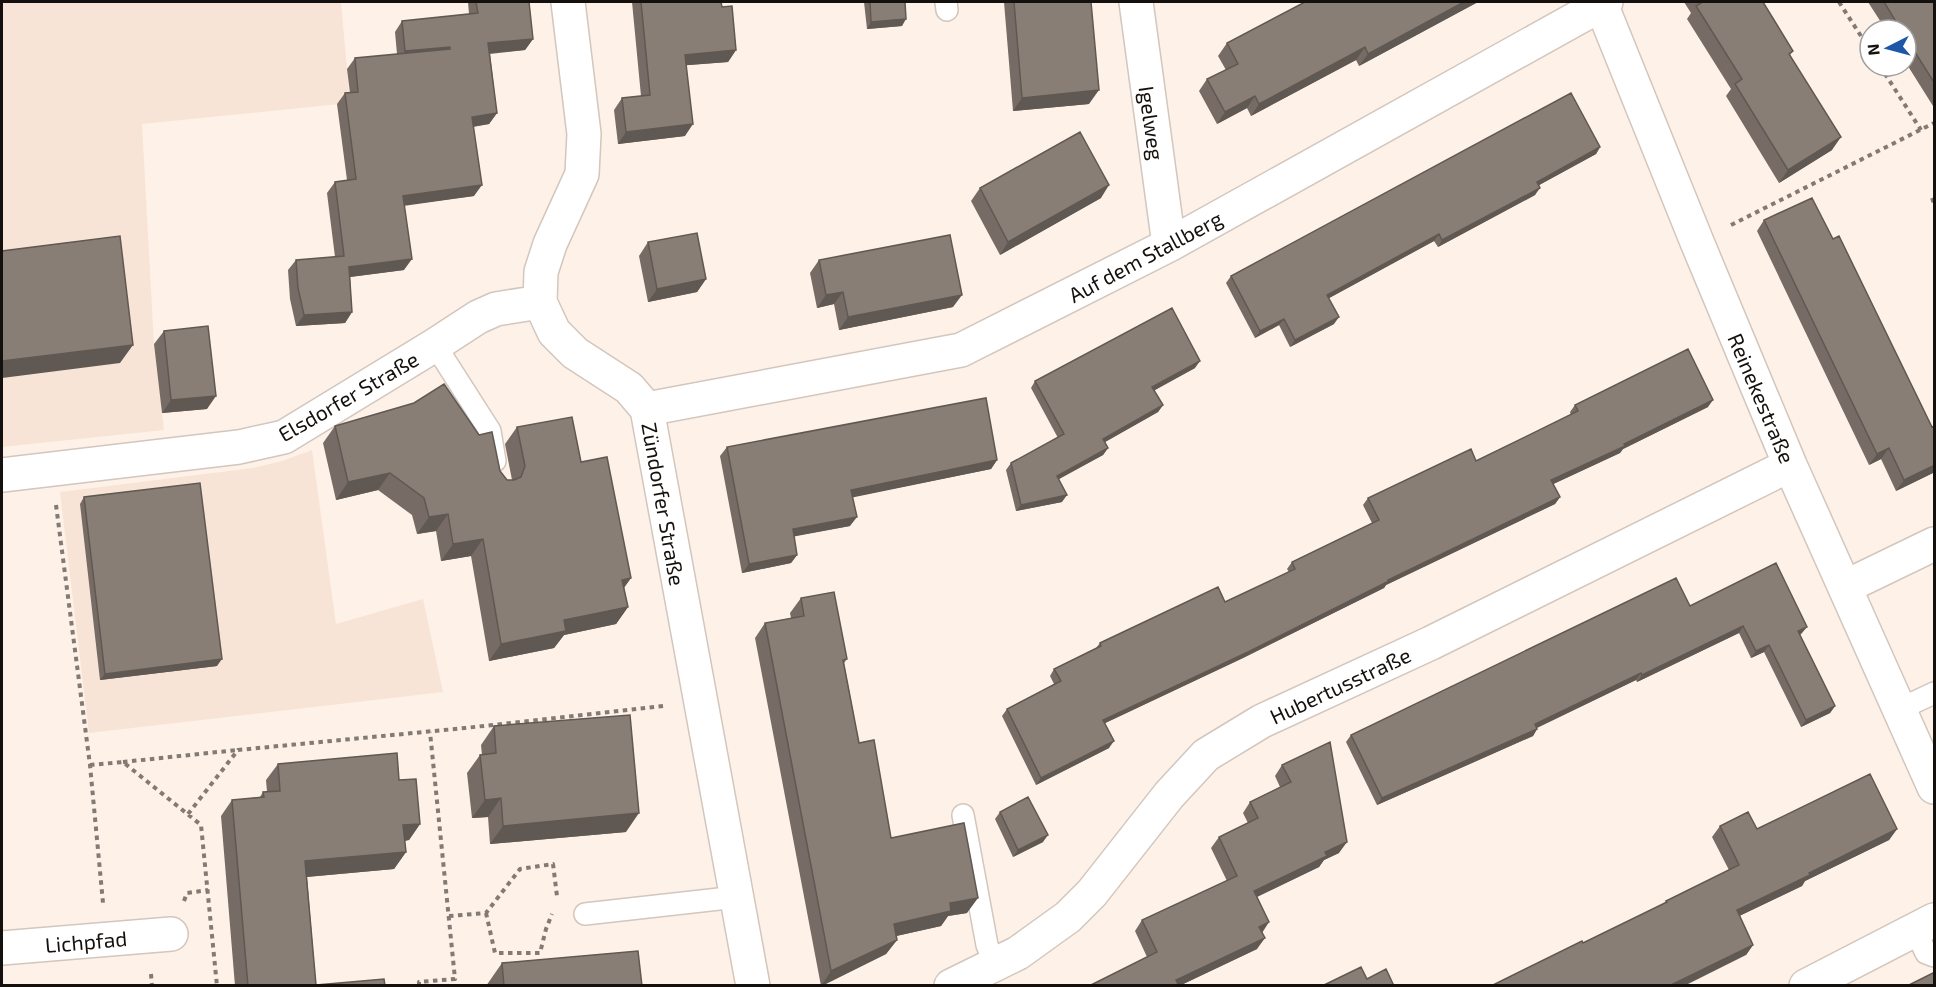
<svg xmlns="http://www.w3.org/2000/svg" width="1936" height="987" font-family="'Exo 2',sans-serif">
	<style>
		.built { fill: #f7e4d6 }
		.lines { fill: none; stroke-linecap: round; stroke-linejoin: round }
		.lane-casing { stroke: #d2c6bd; stroke-width: 24 }
		.street-casing { stroke: #d2c6bd; stroke-width: 36 }
		.path { stroke: #827a74; stroke-width: 4; stroke-dasharray: 4.5 4.5; stroke-linecap: butt }
		.lane { stroke: #fff; stroke-width: 21 }
		.street { stroke: #fff; stroke-width: 33 }
		.wall { fill: #766c65 }
		.shaded-wall { fill: #605852 }
		.building { fill: #897e75; stroke: #605852; stroke-width: 1.5 }
		.labels { text-anchor: middle; dominant-baseline: central; stroke-width: 5; stroke-linejoin: round; paint-order: stroke }
		.street-label { font-size: 21px; fill: #14100d; stroke: #fff }
	</style>
	<rect width="100%" height="100%" fill="#fef1e8"/>
	<path class="built" d="M2,2h339l9,101 -208,21 12,221 10,85 -162,17z
		M312,450l24,174 87,-25 20,93 -354,41 -29,-241 193,-24 29,-7z"/>
	<g class="lines">
		<defs>
			<path id="lane" d="M946,2l1,8
				M435,345l55,86 5,30
				M1900,709l34,-16
				M963,815l24,130 8,19
				M585,914l152,-17
				M1915,930l11,23 8,3"/>
			<path id="street" d="M568,2l16,132 -2,40 -32,70 -9,28 -1,30 14,30 21,21 54,35 18,21 106,577
				M1136,2l33,243
				M1601,4l96,238 93,223 144,322
				M647,409l314,-59 208,-105 437,-243
				M2,475l237,-28 45,-10 151,-92 43,-28 18,-8 44,-7
				M1845,587l89,-43
				M2,948l169,-14
				M951,986l67,-33 50,-36 24,-24 77,-98 37,-40 56,-34 169,-78 359,-178
				M1806,986l128,-66"/>
		</defs>
		<use href="#lane" class="lane-casing"/>
		<use href="#street" class="street-casing"/>
		<path class="path" d="M1839,2l31,48
			M1880,66l41,64
			M1932,198l2,5
			M1731,225l203,-102
			M56,505l34,260 13,138
			M123,762l114,-12
			M90,765l33,-3 78,63 16,161
			M188,814l50,-64 227,-22 199,-22
			M184,901l3,-8 21,-3
			M486,913l9,40h45l6,-24 6,-15
			M449,916l37,-3 34,-44 33,-5 4,32
			M151,974l1,12
			M419,986v-4l36,-3 -25,-247"/>
		<use href="#lane" class="lane"/>
		<use href="#street" class="street"/>
	</g>
	<path class="wall" d="M468,2h61l4,37 -8,11 -35,4 7,59 -8,11 -16,3 1,69 -69,9 -1,65 -54,7 2,35 -7,11 -49,3 -6,-27 -2,-29 8,-10 39,-3 -8,-64 8,-11 12,-2 -10,-76 8,-11h5l-3,-24 8,-11 42,-4 -2,-22 7,-11 67,-7z
		M632,2h89l1,5 14,43 -8,12 -41,3 -2,71 -67,8 -4,-34 8,-12 19,-2z
		M864,2h41l-3,24 -35,3z
		M1004,2h87l-2,102 -76,7z
		M1478,2l-119,64 -3,-6 -105,56 -4,-8 -30,16 -18,-33 8,-12 19,-9 -8,-14 9,-13z
		M1684,2h79l30,49 -3,4 42,95 -53,33 -53,-87 5,-7 -44,-70 4,-6z
		M1868,2h67v103l-2,1 -27,-43v-33h-20z
		M1600,147l-4,7 -57,31 -4,10 -97,52 -4,-6 -105,57 5,26 -44,23 -11,-22 -24,13 -29,-55 5,-7z
		M980,188l121,10 -101,57 -29,-54z
		M1764,220l69,19 99,188 3,-1v46l-39,19 -15,-32 -12,6 -112,-234z
		M648,242l58,37 -9,13 -49,10 -9,-46z
		M819,260l134,47 -114,23 -5,-26 -17,4 -7,-35z
		M164,331l43,78 -45,4 -8,-69z
		M1195,368l-41,22 9,15 -5,7 -53,30 3,6 -5,7 -45,24 4,23 -46,9 -10,-41 5,-7 47,-25 -27,-50 4,-7z
		M1575,405l133,2 -85,42 -3,4 -67,31 7,13 -5,7 -169,81 -2,3 -141,70 -138,65 4,25 -73,37 -34,-69 5,-7 47,-25 -4,-8 4,-7 42,-21 4,-5 125,-41 64,-30 -2,-3 5,-7 80,-39 -9,-18 5,-7 108,-37 95,-46 -1,-3z
		M335,426l165,45 7,9h5l-7,-36 12,-17 64,35 50,116 -7,9 4,20 -12,17 -52,11 -10,13 -65,13 -18,-105 -30,5 -5,-30 -19,3 -5,-19 -34,-25 -42,10 -13,-57z
		M727,447l270,13 -6,9 -139,28 -2,29 -56,10 3,19 -6,8 -49,10 -22,-117z
		M84,497l133,169 -117,14 -20,-176z
		M801,598l46,61 -3,4 15,80 32,95 76,75 -19,3 -7,10 -45,10 1,4 -11,14 -64,32h-1l-66,-348 10,-15 26,-5 -1,-5z
		M1690,606l112,27 -2,2 35,71 -5,7 -29,14 -37,-75 -13,6 -12,-25 -102,49 -1,-2 -99,48v1l-4,7 -156,69 -31,-63 5,-7z
		M494,726l132,106 -136,12 -2,-27 -16,1 -5,-45 13,-18h2l-1,-10z
		M278,764l121,16 21,44 -11,16 -4,1 1,11 -12,17 -87,8 9,108 69,1h-150l-14,-170 11,-16 28,-3 3,-5h4l-1,-12z
		M1282,765l57,88 -15,7 -5,7 -62,30 5,35 -5,17 -78,37 -32,-29 -12,-26 7,-11 85,-39 -16,-33 8,-11 29,-14 -5,-10 7,-11 30,-15 -5,-11z
		M1000,812l43,30 -30,15 -18,-38z
		M1720,826l37,3h140l-8,11 -84,41 -3,5 -63,30 14,29 -7,10 -163,-12 81,-39 2,-3 63,-31 -17,-33z
		M502,963l140,23h-156z"/>
	<path class="shaded-wall" d="M1464,2h14l-119,64 9,-12z
		M906,19l-4,7 -35,3 4,-7z
		M533,39l-8,11 -44,4 7,-11z
		M450,47l-8,11 -44,4 7,-11z
		M1365,47l-9,13 -105,56 8,-12z
		M736,50l-8,12 -51,4 8,-11z
		M1099,90l-10,14 -76,7 9,-13z
		M1255,96l-8,12 -30,16 8,-12z
		M497,113l-8,11 -25,4 8,-11z
		M693,124l-8,12 -67,8 8,-12z
		M1841,137l-9,13 -53,33 9,-13z
		M1600,147l-4,7 -64,35 5,-7z
		M482,185l-8,11 -78,11 7,-11z
		M1109,185l-8,13 -101,57 8,-13z
		M1540,188l-5,7 -97,52 4,-7z
		M1439,234l-5,7 -112,61 5,-7z
		M412,259l-8,11 -62,8 7,-11z
		M706,279l-9,13 -49,10 9,-13z
		M843,292l-9,12 -17,4 9,-13z
		M962,295l-9,12 -114,23 9,-13z
		M352,312l-7,11 -49,3 8,-11z
		M1339,317l-5,7 -44,23 5,-7z
		M1284,319l-5,6 -24,13 5,-7z
		M133,345l-13,18 -118,15v-17z
		M1200,361l-5,7 -47,26 4,-7z
		M216,396l-9,13 -45,4 9,-13z
		M1713,400l-5,7 -85,42 -3,4 -73,34 4,-7z
		M1163,405l-5,7 -60,34 5,-7z
		M1108,448l-5,7 -51,28 5,-7z
		M1889,448l-8,11 -12,6 8,-11z
		M997,460l-6,9 -146,30 6,-9z
		M1935,465v7l-39,19 8,-11z
		M390,473l-12,17 -42,10 12,-18z
		M1067,495l-5,7 -46,9 5,-6z
		M1560,497l-5,7 -169,81 -2,3 -141,70 -144,68 4,-6 285,-140z
		M448,514l-12,17 -19,3 12,-17z
		M857,517l-7,9 -64,12 7,-9z
		M483,539l-12,17 -30,5 12,-17z
		M797,555l-6,8 -49,10 7,-9z
		M631,578l-12,17 3,-15z
		M628,607l-12,17 -52,11 -10,13 -65,13 12,-17 63,-24z
		M1743,626l-4,7 -102,49 5,-7z
		M1807,627l-5,6 -9,5 5,-7z
		M1769,645l-5,7 -13,6 5,-7z
		M222,659l-5,7 -117,14 5,-6z
		M1641,673l-5,7 -106,51 5,-7z
		M1835,706l-5,7 -29,14 5,-7z
		M1537,729l-4,7 -156,69 5,-7z
		M1114,741l-5,7 -73,37 5,-7z
		M501,798l-13,19 -16,1 13,-18z
		M639,813l-13,19 -136,12 13,-18z
		M420,824l-11,16 -17,2 11,-17z
		M1897,829l-8,11 -84,41 -3,5 -73,35 8,-11 72,-37z
		M1048,835l-5,7 -30,15 5,-7z
		M1347,842l-8,11 -15,7 -5,7 -73,35 8,-11 71,-39z
		M406,852l-12,17 -100,9 11,-17z
		M978,898l-11,15 -19,3 -7,10 -58,13 11,-15 56,-21z
		M1269,922l-7,11 -3,-6z
		M1265,938l-8,11 -78,37 -3,-6z
		M897,940l-11,14 -65,32 10,-15z
		M1753,945l-7,10 -62,31h-15z"/>
	<path class="building" d="M476,2h53l4,37 -45,4 9,70 -25,4 10,68 -79,11 9,63 -63,8 3,45 -48,3 -6,-27 -2,-28 48,-4 -9,-74 21,-3 -11,-86 13,-1 -3,-34 95,-9v-2l-45,4 -3,-30 76,-8z
		M641,2h80l1,5 10,-1 4,44 -51,5 8,69 -67,8 -4,-34 28,-3z
		M870,2h35l1,17 -35,3z
		M1014,2h77l8,88 -77,8z
		M1305,2h159l-96,52 -3,-7 -106,57 -4,-8 -30,16 -18,-33 31,-15 -11,-21z
		M1700,2h63l30,49 -4,3 52,83 -53,33 -53,-86 7,-5 -46,-73 5,-3z
		M1884,2h51v82l-29,-46v-8h-5z
		M1571,93l29,54 -63,35 3,6 -98,52 -3,-6 -112,61 12,22 -44,23 -11,-21 -24,12 -29,-55z
		M1080,132l29,53 -101,57 -28,-54z
		M1812,198l21,41 6,-3 93,191 3,-1v39l-31,15 -15,-32 -12,6 -113,-234z
		M697,233l9,46 -49,10 -9,-47z
		M950,235l12,60 -114,22 -5,-25 -17,3 -7,-35z
		M120,236l13,109 -131,16v-110z
		M1172,308l28,53 -48,26 11,18 -60,34 5,9 -51,28 10,19 -46,10 -10,-42 53,-29 -29,-53z
		M208,326l8,70 -45,4 -7,-69z
		M1688,349l25,51 -89,44 1,2 -74,34 9,17 -172,83 1,1 -141,71 -145,68 11,21 -73,37 -34,-69 54,-28 -7,-12 47,-23 -1,-3 118,-56 7,15 70,-33 -3,-7 87,-42 -11,-22 103,-49 5,12 102,-50 -3,-6z
		M444,384l35,51 13,-3 8,39 7,9h7l7,-3 4,-11 -8,-39 55,-10 9,45 26,-5 24,121 -9,2 6,27 -64,13 2,11 -65,13 -18,-105 -30,5 -5,-30 -19,3 -5,-19 -34,-25 -42,9 -13,-56 79,-23z
		M986,398l11,62 -146,30 6,27 -64,12 4,26 -48,9 -22,-117z
		M200,483l22,176 -117,15 -21,-177z
		M1776,563l31,64 -9,4 37,75 -29,14 -37,-75 -13,6 -13,-25 -101,49 -1,-2 -106,51 2,5 -155,69 -31,-63 325,-157 14,28z
		M834,592l13,67 -4,1 16,83 15,-3 17,98 73,-15 14,75 -28,5 1,8 -57,13 3,16 -66,31 -66,-348 39,-7 -3,-18z
		M630,715l9,98 -136,13 -2,-28 -16,2 -5,-45 16,-2 -2,-27z
		M1330,742l17,100 -22,10 2,4 -73,35 15,31 -10,5 6,11 -89,42 3,6h-90l68,-34 -15,-32 95,-44 -18,-39 39,-19 -8,-16 41,-20 -9,-17z
		M397,753l2,27 17,-1 4,45 -17,1 3,27 -101,9 11,124 68,-6 1,7h-137l-16,-186 32,-3 -1,-5 17,-1 -2,-27z
		M1870,774l27,55 -88,44 1,2 -73,35 16,35 -84,41h-178l91,-45 1,2 84,-41 -1,-1 73,-36 -19,-39 28,-14 9,17z
		M1028,797l20,38 -30,15 -18,-38z
		M638,951l4,35h-138l-2,-23z
		M1361,967l6,12 19,-10 8,17h-72z
		M1935,972v14h-28z"/>
	<g class="labels">
		<g class="street-label">
			<text transform="translate(1152 123) rotate(82)">Igelweg</text>
			<text transform="translate(1145 256) rotate(-28)">Auf dem Stallberg</text>
			<text transform="translate(348 396) rotate(-30)">Elsdorfer Straße</text>
			<text transform="translate(1762 398) rotate(67)">Reinekestraße</text>
			<text transform="translate(664 504) rotate(80)">Zündorfer Straße</text>
			<text transform="translate(1340 685) rotate(-25)">Hubertusstraße</text>
			<text transform="translate(86 941) rotate(-5)">Lichpfad</text>
		</g>
	</g>
	<rect width="1936" height="987" fill="none" stroke="#14100d" stroke-width="6"/>
	<g transform="translate(1888 48) rotate(264)"><circle r="28" fill="#ffffff" stroke="#a19f9e" stroke-width="1.5"/>
	<path d="M0-4.5L10 22L0 15L-10 22Z" fill="#1f57a8"/>
	<text y="-9" font-size="16" font-weight="bold" text-anchor="middle" fill="#14100d">N</text>
	</g>
</svg>
